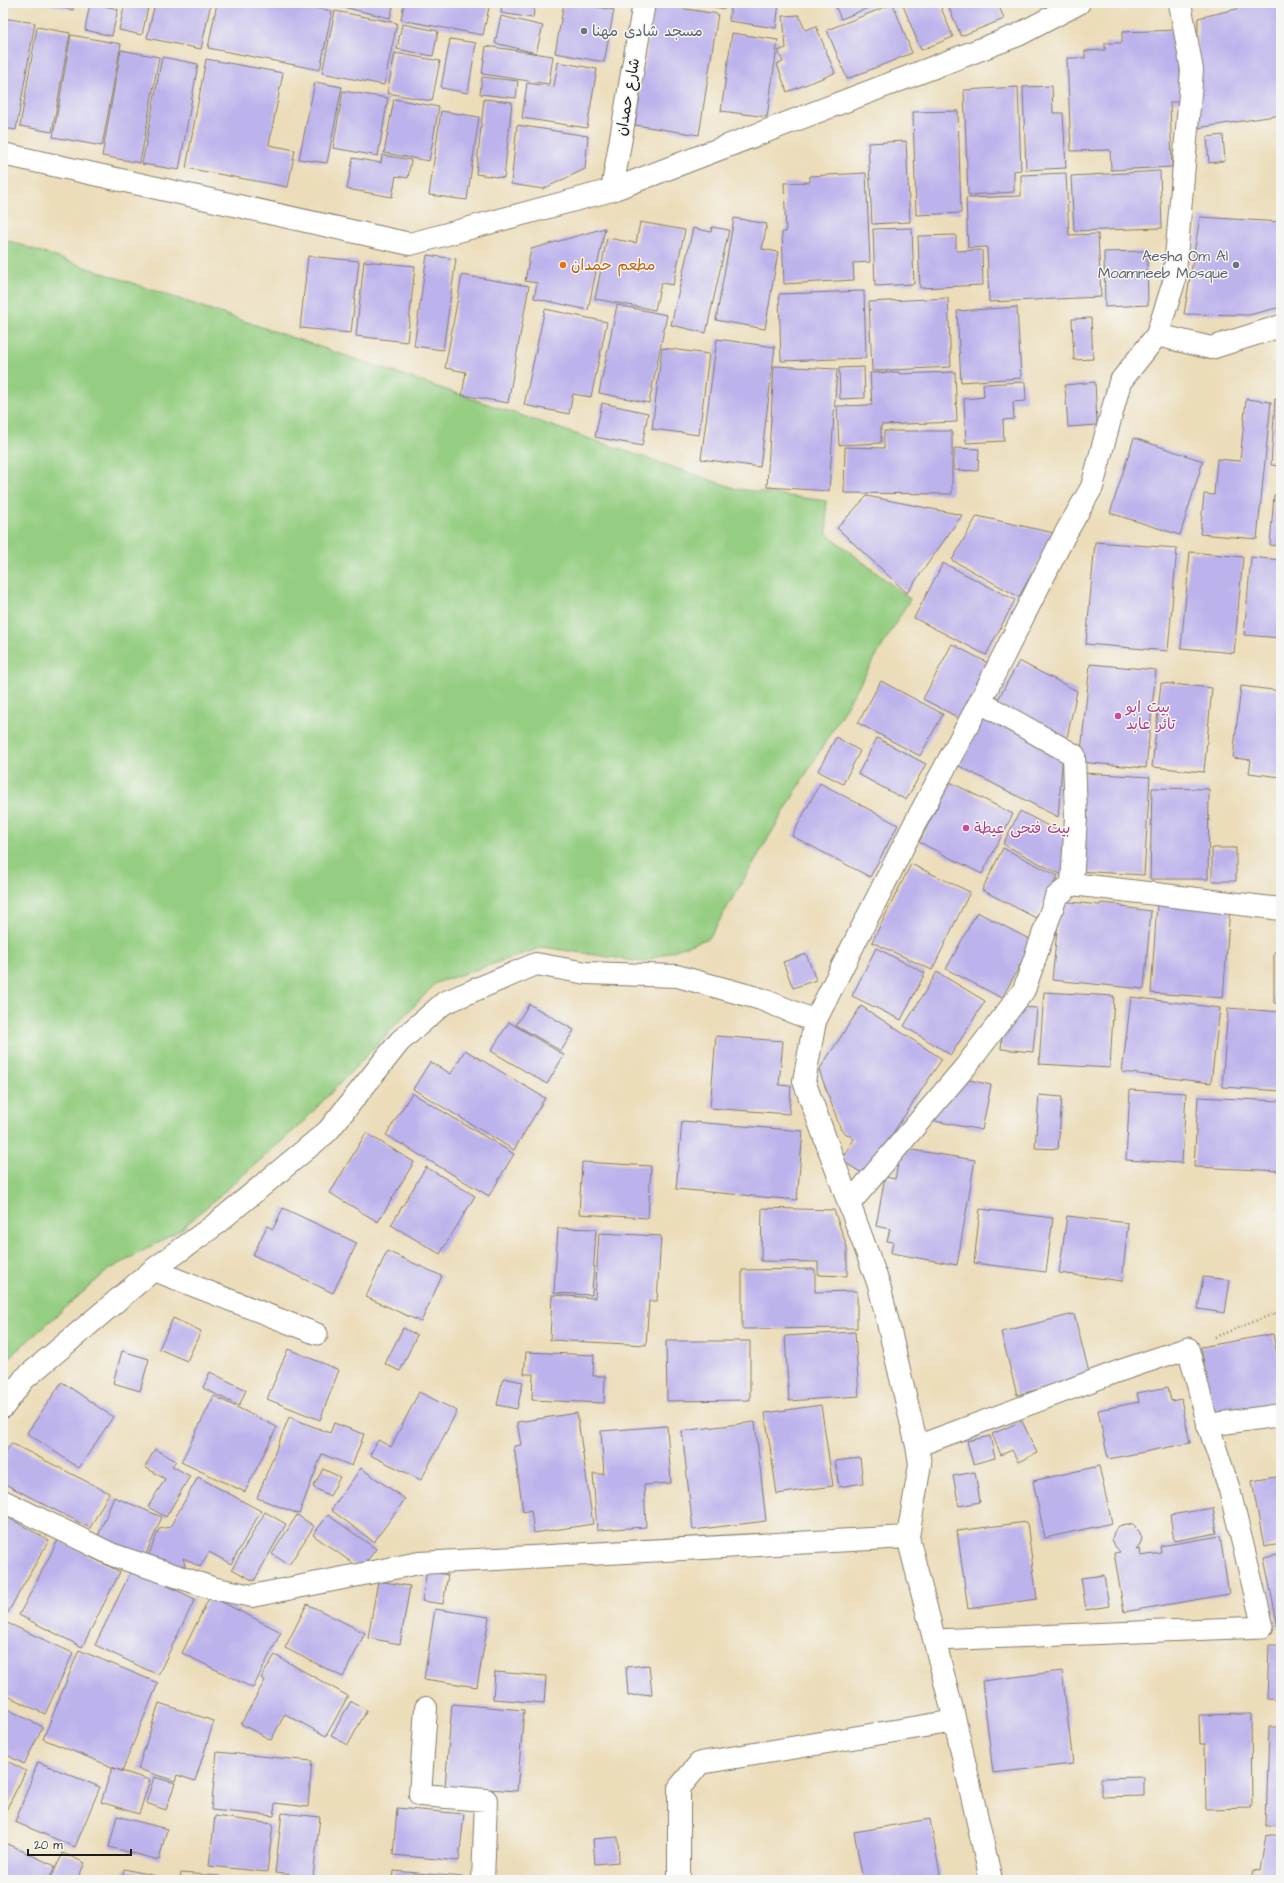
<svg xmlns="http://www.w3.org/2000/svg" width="1284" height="1883" font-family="'Architects Daughter','Playpen Sans Arabic',sans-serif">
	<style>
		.green { fill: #95ce82; stroke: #58754f }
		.building { fill: #bdb3ec }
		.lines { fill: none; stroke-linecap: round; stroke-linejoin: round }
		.lane-casing { stroke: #847c6b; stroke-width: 23 }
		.street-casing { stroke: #847c6b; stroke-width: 24 }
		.path { stroke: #847c6b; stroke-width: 2.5; stroke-dasharray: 1 3; stroke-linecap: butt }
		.lane { stroke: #fff; stroke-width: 21 }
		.street { stroke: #fff; stroke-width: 22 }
		.worship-dot { fill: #6b7280; stroke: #f6f6f2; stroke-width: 1.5 }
		.food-dot { fill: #e8710a; stroke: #f6f6f2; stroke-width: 1.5 }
		.hotel-dot { fill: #d1479c; stroke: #f6f6f2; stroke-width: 1.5 }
		.labels { text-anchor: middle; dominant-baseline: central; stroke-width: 3; stroke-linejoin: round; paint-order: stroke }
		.worship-label { font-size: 15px; fill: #5b616d; stroke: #f6f6f2; text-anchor: start }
		.street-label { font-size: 15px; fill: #1c1c1c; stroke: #f6f6f2 }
		.food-label { font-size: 15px; fill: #c56008; stroke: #f6f6f2; text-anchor: start }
		.hotel-label { font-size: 15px; fill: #b23c85; stroke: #f6f6f2; text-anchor: start }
	</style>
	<rect width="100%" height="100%" fill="#f6f6f2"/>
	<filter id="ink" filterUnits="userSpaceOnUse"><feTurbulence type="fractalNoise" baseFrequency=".025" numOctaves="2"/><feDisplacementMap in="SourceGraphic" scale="8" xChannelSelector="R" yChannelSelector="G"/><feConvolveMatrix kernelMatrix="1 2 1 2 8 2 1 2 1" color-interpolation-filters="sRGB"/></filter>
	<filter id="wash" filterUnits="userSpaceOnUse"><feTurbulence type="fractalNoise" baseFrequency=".012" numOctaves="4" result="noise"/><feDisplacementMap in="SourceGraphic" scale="16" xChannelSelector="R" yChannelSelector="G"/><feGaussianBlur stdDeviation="0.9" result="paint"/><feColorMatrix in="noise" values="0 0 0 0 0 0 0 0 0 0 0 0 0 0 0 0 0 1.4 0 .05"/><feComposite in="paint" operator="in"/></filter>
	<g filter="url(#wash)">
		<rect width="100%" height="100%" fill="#ecddba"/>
		<path class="green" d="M3,239l734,250 89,12 1,33 83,65 -201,339 -67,24 -99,-15 -107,36 -137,143 -96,84 -23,20 -73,41 -92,81 -12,15z"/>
		<g id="blocks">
			<path class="building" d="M40,3h34l-1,7z
				M90,3l28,6 -6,27 -27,-6z
				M125,3h24l-7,32 -23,-5z
				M155,3h56l-10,46 -54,-11z
				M217,3h72l43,8 -12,59 -112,-22z
				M326,3h68l-4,15z
				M404,3h86l-7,32 -82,-15z
				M502,3h33l-2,15 -32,-5z
				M564,3h12l38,7 -10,52 -49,-9z
				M691,3h35l-1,6z
				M731,3h48l-3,25 -47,-7z
				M834,3h46l-39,16z
				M902,3h37l14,34 -32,13z
				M947,3h51l6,16 -43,17z
				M1262,3h19v112l-84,13 1,-110z
				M654,4l64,10 -19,121 -64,-10z
				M893,4l19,49 -65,26 -20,-49z
				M335,11l62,12 -13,62 -62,-12z
				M799,15l6,15 11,-4 19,47 -48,19 -10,-28 6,-2 -5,-11 8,-3 -3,-32z
				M501,16l42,10 -7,27 -41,-10z
				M3,18l32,5 -19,107 -13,-2z
				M402,24l36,7 -5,25 -36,-7z
				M37,27l33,6 -18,99 -32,-6z
				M1179,30l2,72h-11l2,65 -61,3 -1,-20 -39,1 -4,-93h18v-7l20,-1v-7h17v-11z
				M732,33l46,7 -11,77 -46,-6z
				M71,35l50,9 -19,102 -49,-9z
				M450,39l26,4 -8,50 -27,-5z
				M486,46l67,10 -4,28 -67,-10z
				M121,50l38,7 -19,106 -38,-7z
				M395,53l45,8 -8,40 -45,-8z
				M162,57l36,7 -19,106 -37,-6z
				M206,59l77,14 -14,72 26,5 -7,37 -102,-19z
				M558,62l39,7 -10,59 -65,-10 5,-35 27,4z
				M482,77l36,4 -2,17 -36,-4z
				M315,82l27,5 -15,76 -28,-4z
				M1052,86l1,27h10l3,55 -40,2 -3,-83z
				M1018,87l3,83 -7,1v21l-46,3 -4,-105z
				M343,91l45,7 -10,58 -45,-8z
				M394,99l45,8 -10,54 -45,-8z
				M484,99l28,3 -8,76 -28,-4z
				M441,111l38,6 -12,83 -38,-5z
				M958,111l3,102 -45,2 -3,-103z
				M517,125l71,11 -3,33 -42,20 -32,-5z
				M1223,135l2,26 -16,2 -2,-26z
				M906,141l4,81 -38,2 -4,-81z
				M382,155l29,5 -3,18 -12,-2 -4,21 -45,-8 6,-31 28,5z
				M1160,171l2,57 -88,3 -3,-55z
				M866,173l4,89 -17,1 1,17 -70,4 -2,-52h4l-2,-49 26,-1v-6z
				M1066,173l3,62 29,-1 3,63 -112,5 -2,-55 -19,1 -2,-50 55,-2v-21z
				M1200,217l81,5v85l-32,8 -65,-1z
				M734,218l33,6 -5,25 16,3 -13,77 -49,-9z
				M640,222l45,8 -12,55 -12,-2 -6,27 -60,-11 12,-61 29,5z
				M712,227l17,3 -23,103 -35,-8 22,-97 18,4z
				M605,228l-17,82 -54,-12 3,-15 -12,-2 6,-32z
				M912,228l2,56 -39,2 -2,-57z
				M956,235v16l26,-1 1,35 -63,3 -2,-52z
				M1147,251l1,54 -43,2 -1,-55z
				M427,255l29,4 -13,91 -29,-4z
				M308,256l51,5 -8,72 -51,-5z
				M364,261l51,5 -8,76 -51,-6z
				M462,275l67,11 -21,117 -46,-8 4,-23 -21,-4z
				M864,291l2,67 -85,3 -2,-67z
				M948,298l3,69 -79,4 -3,-69z
				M617,305l50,10 -18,88 -50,-10z
				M1017,307l4,71 -60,4 -4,-71z
				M545,309l62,13 -16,75 -18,-3 -4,20 -45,-9z
				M1091,318l2,41 -19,1 -2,-41z
				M717,339l58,8 -15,120 -59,-8z
				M662,348l47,6 -10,81 -47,-6z
				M774,366l63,3 -8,122 -62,-4z
				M864,367l1,31 -25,1 -1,-31z
				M899,372v2l56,-2 2,50 -76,3v18l-42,2 -2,-39 35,-1 -2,-32z
				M1025,382l1,19 -13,1 1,17 -11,1 1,21 -38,2 -2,-44 20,-2 -1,-13z
				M1095,382l2,43 -29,2 -3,-42z
				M1246,399l25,3 -14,137 -57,-5 4,-40 10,1 3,-36 23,2z
				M1275,399l6,1v66l-10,-1z
				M602,403l46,10 -6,33 -47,-9z
				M884,431h68v63l-108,-1 1,-46 39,1z
				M1134,438l69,23 -23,74 -70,-22z
				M954,448l25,1 -1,22 -24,-1z
				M1274,495h7v51l-11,-1z
				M867,496l95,19 -55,78 -70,-65z
				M977,516l77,17 -35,64 -67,-37z
				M1095,542l82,6 -9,103 -82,-7z
				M1190,552l53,5 -9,96 -53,-5z
				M1251,557l30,3v78l-37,-3z
				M943,563l72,37 -29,55 -72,-37z
				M952,644l38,20 -29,55 -38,-20z
				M1019,661l58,30 -11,51 -71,-37z
				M1090,664l66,6 -10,98 -66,-6z
				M881,681l62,33 -23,42 -62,-33z
				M1161,683l51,5 -8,84 -52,-5z
				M1241,686l40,5v86l-32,-4 2,-13 -18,-2z
				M986,712l77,40 -5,65 -99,-51z
				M836,737l24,14 -17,33 -25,-13z
				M877,738l49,26 -20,36 -48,-26z
				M1083,773l67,4 -6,98 -67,-4z
				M950,782l63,32 -31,60 -63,-32z
				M820,783l78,42 -28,52 -78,-41z
				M1152,788l57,1 -1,90h-58z
				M1020,811l49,26 -4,40 -62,-33z
				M1003,848l55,28 -22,42 -54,-28z
				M1212,848h24v33h-24z
				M911,864l59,28 -38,78 -60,-28z
				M1060,901l40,4 1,-2 21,2v2l29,4 -7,78 -92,-9z
				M1157,903l73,5 -7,90 -72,-5z
				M977,912l56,29 -31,57 -56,-29z
				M876,948l49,25 -24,47 -49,-24z
				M1274,952h7v52l-7,-1z
				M806,954l10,26 -23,8 -10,-26z
				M937,972l48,29 -34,54 -47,-29z
				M1044,992l70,4 -4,72 -71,-4z
				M1131,997l89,11 -9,75 -89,-11z
				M529,1004l45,26 -13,21 -45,-26z
				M861,1006l81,53 -77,116 -24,-15 13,-21 -13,-9 -22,-60z
				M1020,1007l17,1 -4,44 -32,-3 2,-22z
				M1228,1008l53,4v79l-59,-4z
				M509,1022l55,33 -17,29 -56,-33z
				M716,1036l67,5 -4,44 12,1 -2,28 -79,-6z
				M465,1050l80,48 -31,52 -101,-61 17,-27 21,12z
				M965,1079l26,6 -9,45 -53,-10z
				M1130,1090l56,3 -4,70 -56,-3z
				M412,1093l102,61 -25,42 -103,-61z
				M1039,1095l23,2 -4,52 -23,-1z
				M1198,1097l83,4v70l-87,-4z
				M682,1121l121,10 -6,69 -121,-11z
				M366,1133l48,29 -36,60 -48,-29z
				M906,1149l69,11 -18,105 -66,-12 2,-11 -6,-1 3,-12 -14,-3 9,-49 10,2 5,-24 5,1z
				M582,1162l69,4 -3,52 -69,-4z
				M426,1167l49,29 -35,58 -49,-29z
				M283,1208l74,35 -24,50 -80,-38 14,-29 6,3z
				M762,1208l72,2 13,37v29l-29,-1v-13l-57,-1z
				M980,1209l73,9 -7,54 -72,-9z
				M1067,1216l61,7 -6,58 -63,-8z
				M558,1228l38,1 -4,66 -38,-2z
				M599,1233l62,3 -4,65h-8l-3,44 -96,-5 2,-45 43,3z
				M387,1251l55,25 -21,46 -55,-25z
				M815,1269v23l42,-1v37l-115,1v-59z
				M1203,1277l27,3 -5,33 -27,-4z
				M1074,1314l16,62 -73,19 -16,-63z
				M173,1318l28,13 -14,30 -28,-12z
				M403,1328l14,7 -17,36 -15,-7z
				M855,1332l4,64 -70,5 -4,-65z
				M1273,1334l8,40v32l-67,13 -13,-72z
				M666,1341h84v59l-83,1z
				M288,1349l51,21 -19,50 -53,-21z
				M122,1351l27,8 -9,32 -27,-8z
				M526,1352l68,3 -1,21h12l-1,27 -72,-3 1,-26h-9z
				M210,1372l36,18 -7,16 -36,-18z
				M503,1378l20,4 -6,27 -20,-4z
				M62,1382l51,35 -34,51 -52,-35z
				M1168,1387l3,14 10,-2 9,44 -82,16 -10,-49 41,-8 -2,-9z
				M419,1392l38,19 -36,69 -51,-25 8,-15 13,7z
				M214,1396l63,31 -32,65 -64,-30z
				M821,1405l12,81 -56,8 -12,-81z
				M577,1413l16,111 -59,9 -3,-23 -8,2 -9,-66 7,-1 -4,-23z
				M289,1417l41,16 4,-10 30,11 -12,32 -30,-12 -23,60 -42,-16z
				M1022,1421l15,32 -19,9 -6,-12 -11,5 -9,-21z
				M755,1422l11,99 -73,9 -11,-99z
				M667,1426l4,57 -27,2 2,42 -49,3 -4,-56h11l-3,-43z
				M990,1436l5,22 -22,6 -6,-23z
				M11,1443l98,50 -19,35 -87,-45v-26z
				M155,1449l21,12 -4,5 18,10 -24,41 -18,-10 17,-28 -20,-12z
				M860,1458l3,25 -24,4 -4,-26z
				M1099,1466l13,57 -67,15 -12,-57z
				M361,1468l44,31 -31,43 -43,-32z
				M323,1469l17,8 -10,19 -17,-9z
				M975,1472l5,30 -21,4 -6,-30z
				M1281,1476v68l-17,3 -12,-66z
				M198,1477l63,34 -30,53 -22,-12 -9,15 -17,-9 2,7 -17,4 -20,-12 11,-28 11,-2z
				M114,1497l48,20 -17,39 -47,-20z
				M1213,1508l4,25 -43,8 -4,-26z
				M265,1512l21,12 -32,57 -22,-12z
				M3,1515l46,25 -42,74 -4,-2z
				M297,1515l17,11 -25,39 -17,-11z
				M328,1515l48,34 -15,20 -48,-34z
				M1027,1522l10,77 -69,10 -11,-78z
				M1126,1524l7,1 6,6 3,7 -2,7 -4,5 4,-1 1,7 20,-3 -1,-7 60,-10 9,58 -105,18 -10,-59 6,-1 -5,-6 -3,-7 2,-7 5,-6z
				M58,1540l62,32 -38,75 -63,-32z
				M1281,1554v83h-1l-16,-79z
				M132,1569l63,30 -37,76 -63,-30z
				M427,1571l21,4 -5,29 -21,-3z
				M1104,1575l5,31 -23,4 -5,-32z
				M378,1581l32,5 -10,58 -32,-6z
				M210,1596l71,36 -28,56 -71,-35z
				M307,1604l58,29 -22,44 -58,-29z
				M435,1609l54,8 -12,70 -53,-8z
				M3,1621l70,32 -28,61 -42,-20z
				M1269,1645h12v55l-14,-1z
				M79,1650l79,33 -36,88 -79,-32z
				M275,1655l73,41 -22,40 -41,-22 -14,26 -30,-16 24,-44 -4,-2z
				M649,1665l3,29 -24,2 -2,-29z
				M1062,1671l11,93 -80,9 -11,-92z
				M495,1672l51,4 -2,27 -51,-4z
				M351,1701l16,9 -19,35 -17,-9z
				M159,1703l55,18 -19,60 -18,-6 -2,6 -37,-12z
				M452,1704l72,6 -7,81 -72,-5z
				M3,1707l40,20 -19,37 -21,-11z
				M1251,1714l1,94 -46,1 -1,-65h-5l-1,-29z
				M1269,1727h12v99l-15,-1z
				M217,1752l95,9 -4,46 -33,-4 -1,13 -63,-6z
				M3,1759l23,12 -23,45z
				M38,1762l62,25 -25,60 -60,-25z
				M112,1768l38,12 -11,34 -38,-12z
				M154,1777l21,6 -9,27 -20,-7z
				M1144,1777v19l-43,1v-19z
				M397,1808l67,6 -5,47 -66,-6z
				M282,1813l38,4 -7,60 -38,-4z
				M117,1816l50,13 -8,31 -50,-13z
				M215,1816l58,8 -6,48 -58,-6z
				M930,1819l11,61h-78l-9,-48z
				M1266,1834l15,2v44h-31l2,-10 8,1z
				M618,1837l1,25 -24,2 -2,-25z
				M3,1842l52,24 -6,14h-46z
				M63,1853l22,10 -8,17h-27z
				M124,1869l32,7 -1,4h-33z
				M394,1871l69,6 -1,3h-69z
				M181,1873l38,3v4h-39z"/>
		</g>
	</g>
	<g filter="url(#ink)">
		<use href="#blocks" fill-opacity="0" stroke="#847c6b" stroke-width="1"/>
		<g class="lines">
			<defs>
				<path id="lane" d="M153,1270l164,64
					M917,1446l202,-75 69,-23 20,77 21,63 34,139 -329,13"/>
				<path id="street" d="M3,154l407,90 202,-54 406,-155 61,-32
					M612,190l32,-187
					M1157,335l54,13 70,-22
					M1072,884l209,25
					M815,1021l99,-196 66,-123
					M849,1204l117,-138 58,-76 32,-93 16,-13 4,-67 -2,-62 -94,-53 84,-166 28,-49 28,-105 37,-47 17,-53 18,-212 -12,-67
					M3,1407l21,-28 129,-109 59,-43 116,-96 72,-90 44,-38 92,-39 50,9 91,3 84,23 54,22 -11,60 75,204 38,161 3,18 -12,73 47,184 36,159
					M1208,1425l73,-10
					M3,1501l110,54 99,33 40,8 167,-33 489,-26
					M426,1708l-6,87 66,5 -3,80
					M679,1880v-92l21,-25 255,-42"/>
			</defs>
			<use href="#lane" class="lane-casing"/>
			<use href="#street" class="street-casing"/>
			<path class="path" d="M1215,1337l66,-26"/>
			<use href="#lane" class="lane"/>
			<use href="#street" class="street"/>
		</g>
	</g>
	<g class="worship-dot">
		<circle cx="584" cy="31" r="4"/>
		<circle cx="1236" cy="265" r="4"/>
	</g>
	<circle class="food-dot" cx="563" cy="265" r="4"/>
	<g class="hotel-dot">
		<circle cx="1118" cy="716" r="4"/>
		<circle cx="966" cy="828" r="4"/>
	</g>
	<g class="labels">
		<g class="worship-label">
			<text x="592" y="31">مسجد شادى مهنا</text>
			<text x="1228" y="256" text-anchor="end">Aesha Om Al<tspan x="1228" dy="17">Moamneeb Mosque</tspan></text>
		</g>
		<g class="street-label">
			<text transform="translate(628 97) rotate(-80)">شارع حمدان</text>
		</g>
		<g class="food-label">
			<text x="571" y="265">مطعم حمدان</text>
		</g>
		<g class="hotel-label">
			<text x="1126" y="707">بيت ابو<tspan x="1126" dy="17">تائر عابد</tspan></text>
			<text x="974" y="828">بيت فتحى عيطة</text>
		</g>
	</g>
	<rect width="1284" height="1883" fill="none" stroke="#f6f6f2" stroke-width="16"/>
	<path d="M28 1849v6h103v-6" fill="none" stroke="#1c1c1c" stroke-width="2"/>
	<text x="34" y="1849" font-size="12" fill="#1c1c1c" stroke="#f6f6f2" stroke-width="3" paint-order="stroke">20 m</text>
</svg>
